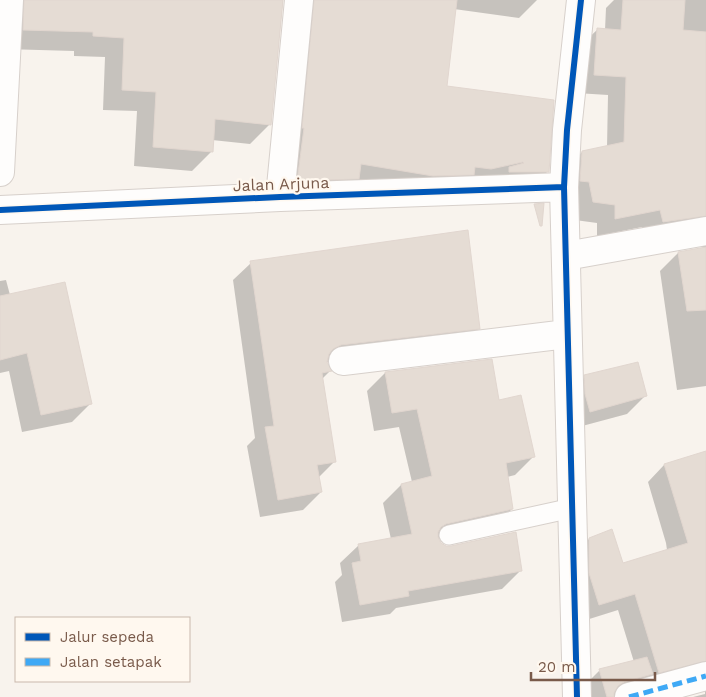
<svg xmlns="http://www.w3.org/2000/svg" width="706" height="697" font-family="'Work Sans',sans-serif">
	<style>
		.shadow { fill: #0003 }
		.building { fill: #e5dcd4; stroke: #e1d6cf }
		.lines { fill: none; stroke-linecap: round; stroke-linejoin: round }
		.service-casing { stroke: #d7d0cb; stroke-width: 21 }
		.minor-casing { stroke: #d7d0cb; stroke-width: 30 }
		.service { stroke: #fefdfc; stroke-width: 19 }
		.minor { stroke: #fefdfc; stroke-width: 28 }
		.quiet { stroke: #3fa9f5; stroke-width: 5; stroke-dasharray: 10 5; stroke-linecap: butt }
		.cycleway-casing { stroke: #fff8ef; stroke-width: 9 }
		.cycleway { stroke: #0057b8; stroke-width: 6 }
		.labels { text-anchor: middle; dominant-baseline: central; stroke-width: 4.5; stroke-linejoin: round; paint-order: stroke }
		.street-label { font-size: 16px; fill: #795a4a; stroke: #fff8ef }
	</style>
	<rect width="100%" height="100%" fill="#f8f3ed"/>
	<path class="shadow" d="M0,0h283l-13,124 -20,20 -38,-4v11l-20,20 -58,-5 3,-55 -34,-1 2,-53 -31,-1v-5l-70,-2z
		M308,0h229l-18,18 -65,-9 -8,78 102,84 -18,18 -250,9z
		M614,0h92v386l-29,4 -17,-119 18,-18 25,-4 -3,-9 -55,-1 -3,-12 -45,9v-13l-22,-3 -11,-49 18,-19 25,-5 1,-52 -32,-2 3,-46 19,-18 7,1 1,-22z
		M251,263l228,65 -18,18 -135,16 4,9 -8,8 13,82 -17,17 3,14 -18,18 -43,7 -13,-71 8,-8 -22,-158z
		M6,280l4,15 80,109 -18,18 -50,10 -13,-61 -9,2v-92z
		M385,373l113,29 35,55 -18,18 -8,2 5,32 -18,18 -56,12 2,5 6,3 75,23 -19,19 -106,19 -6,6 -48,8 -7,-40 7,-7 -2,-12 19,-18 32,-6 -8,-36 18,-18 11,-3 -13,-55 -25,4 -7,-40z
		M585,377l60,19 -18,18 -56,15 -4,-34z
		M706,459v238h-13l12,-3v-6l-20,-11 -72,20h-27l-3,-10 17,-17 34,-8 -16,-52 -35,11 -11,-66 17,-16 33,25 45,-14 -1,-7 -18,-61 16,-17z"/>
	<path class="building" d="M24,0h259l-12,125 -56,-6 -2,33 -60,-5 3,-55 -34,-2 2,-52 -31,-2v-4l-70,-2z
		M314,0h143l-10,86 107,14 -5,72h-40v-5l15,-4 -1,-1 -32,7 -16,-2 -1,8 -41,1 -72,-12 -2,15 -62,2 7,-53h-2z
		M623,0h62l-2,30 23,2v184l-43,6 -3,-12 -45,9v-14l-22,-3 -4,-20 -9,-1 2,-30 42,-9 2,-65 -32,-2 3,-47 24,2z
		M544,203l-2,23h-2l-6,-22z
		M468,230l12,99 -139,16 -8,4 -4,5 -2,8 5,9 -10,2 14,89 -19,3 5,27 -44,8 -13,-73 9,-1 -24,-165z
		M706,247v63l-19,1 -9,-59z
		M65,282l27,122 -51,11 -14,-62 -27,7v-64z
		M492,359l7,41 22,-5 14,62 -29,6 7,46 -67,15 -5,3 -3,5v5l3,6 5,3h5l65,-14 6,39 -114,20 1,5 -49,9 -8,-42 9,-2 -3,-17 54,-10 -11,-50 31,-8 -15,-67 -25,4 -7,-41z
		M638,362l9,34 -57,16 -5,-18 -1,-19z
		M706,451v210l-47,12 -24,-79 -36,11 -10,-32v-35l23,-9 11,34 65,-20 -24,-79z
		M647,657l6,17 -29,8 -6,4 -4,7v4h-7l-8,-28z"/>
	<g class="lines">
		<defs>
			<path id="service" d="M449,535l123,-27"/>
			<path id="minor" d="M0,172l9,-172
				M280,197l19,-197
				M0,210l280,-13 284,-10
				M566,256l140,-25
				M343,361l224,-27
				M577,697l-13,-510 3,-57 14,-130
				M629,697l77,-21"/>
		</defs>
		<use href="#service" class="service-casing"/>
		<use href="#minor" class="minor-casing"/>
		<use href="#service" class="service"/>
		<use href="#minor" class="minor"/>
		<path class="quiet" d="M629,697l77,-21"/>
		<defs>
			<path id="cycleway" d="M0,210l280,-13 284,-10
				M577,697l-13,-510 3,-57 14,-130"/>
		</defs>
		<use href="#cycleway" class="cycleway-casing"/>
		<use href="#cycleway" class="cycleway"/>
	</g>
	<g class="labels">
		<g class="street-label">
			<text transform="translate(281 184) rotate(-2)">Jalan Arjuna</text>
		</g>
	</g>
	<rect x="15" y="617" width="175" height="65" fill="#fff8ef" stroke="#c9b9ad"/>
	<rect x="25" y="633" width="25" height="8" fill="#0057b8" stroke="#c9b9ad"/>
	<text x="60" y="642" font-size="15" fill="#795a4a">Jalur sepeda</text>
	<rect x="25" y="658" width="25" height="8" fill="#3fa9f5" stroke="#c9b9ad"/>
	<text x="60" y="667" font-size="15" fill="#795a4a">Jalan setapak</text>
	<path d="M531 672v8h124v-8" fill="none" stroke="#795a4a" stroke-width="2.5"/>
	<text x="538" y="672" font-size="15" fill="#795a4a" stroke="#fff8ef" stroke-width="4" paint-order="stroke">20 m</text>
</svg>
